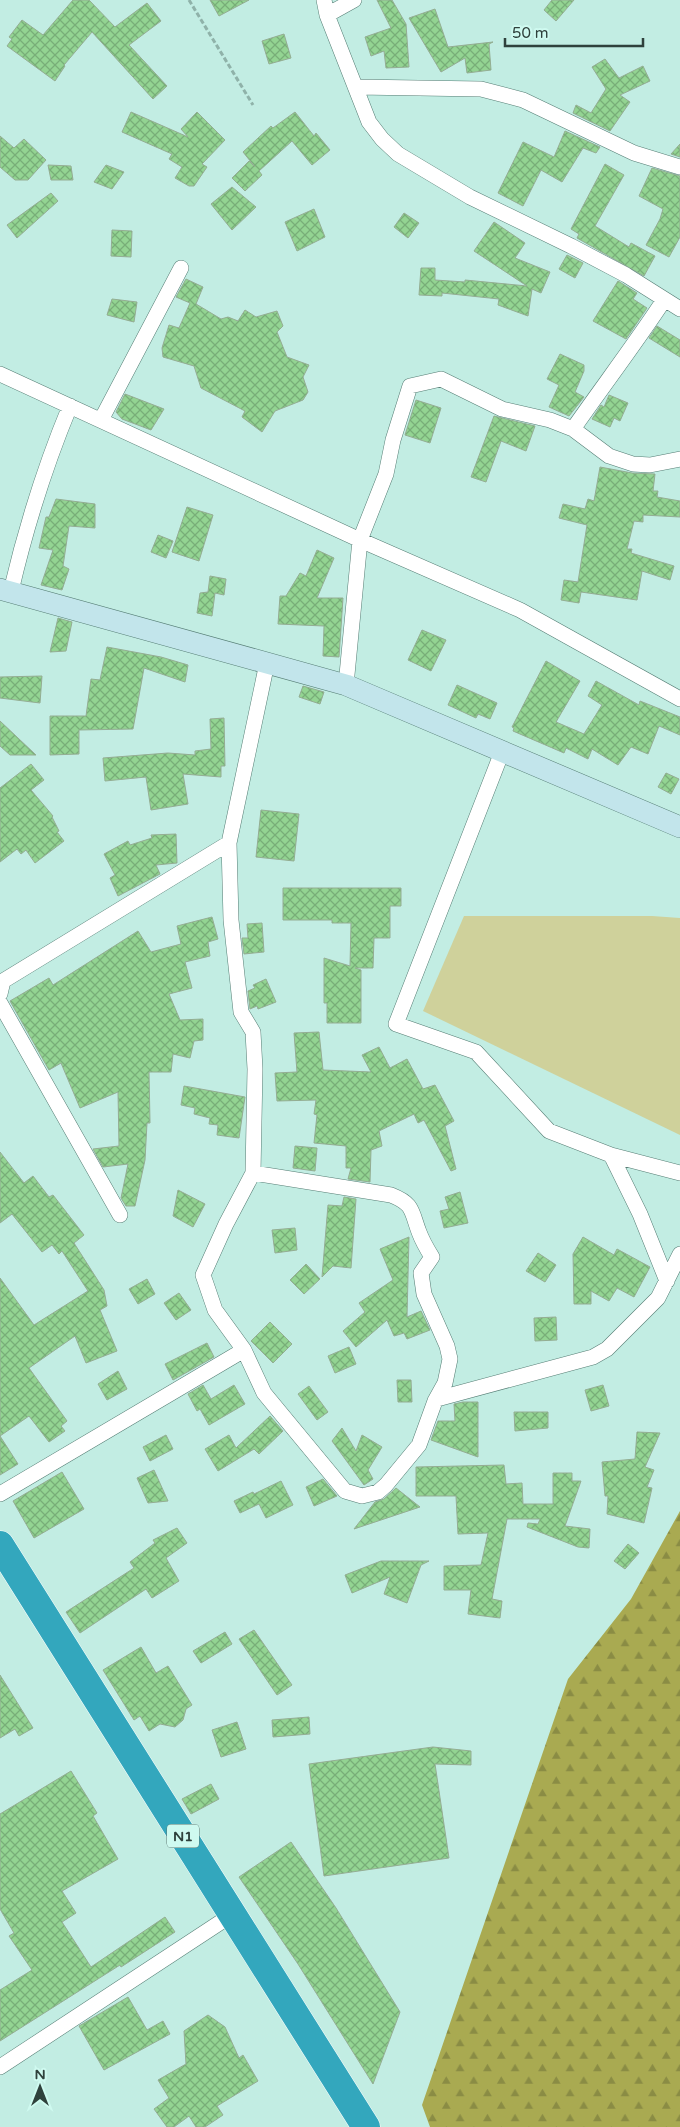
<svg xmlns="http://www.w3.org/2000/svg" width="680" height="2127" font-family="'Varela Round',sans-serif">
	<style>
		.grass { fill: #cfd19b }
		.forest { fill: url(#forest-firs) }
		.building { fill: url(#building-cross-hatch); stroke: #94ad93 }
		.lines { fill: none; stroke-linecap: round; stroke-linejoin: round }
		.street-casing { stroke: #557d74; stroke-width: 16 }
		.secondary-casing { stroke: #557d74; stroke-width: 22 }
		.highway-casing { stroke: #fff; stroke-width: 29 }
		.path { stroke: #8fb2a9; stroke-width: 3; stroke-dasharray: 5 2.5; stroke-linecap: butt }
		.street { stroke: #fff; stroke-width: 15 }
		.secondary { stroke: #c2e5eb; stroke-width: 21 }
		.highway { stroke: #33a7bd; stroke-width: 28 }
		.labels { text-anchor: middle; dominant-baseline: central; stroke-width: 4.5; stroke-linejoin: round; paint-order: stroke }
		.shield { fill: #cffaf0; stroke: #5f7872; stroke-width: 1 }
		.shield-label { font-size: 14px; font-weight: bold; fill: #2f413c }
	</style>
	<defs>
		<pattern id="forest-firs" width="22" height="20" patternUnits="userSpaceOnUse" patternTransform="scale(1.25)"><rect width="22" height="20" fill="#a9aa51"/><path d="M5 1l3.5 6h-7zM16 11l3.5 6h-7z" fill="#8a8c44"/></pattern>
		<pattern id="building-cross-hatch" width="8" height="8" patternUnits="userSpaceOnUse" patternTransform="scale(1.25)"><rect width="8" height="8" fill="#93d492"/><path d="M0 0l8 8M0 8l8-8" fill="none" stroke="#78ae78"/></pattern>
	</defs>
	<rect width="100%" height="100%" fill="#c2ede3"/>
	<path class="grass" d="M464,916h188l28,2v217l-257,-124z"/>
	<path class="forest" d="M680,1511v616h-250l-8,-22 146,-426 63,-80z"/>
	<path class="building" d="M73,0h16l26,27 32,-24 14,18 -32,24 38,41 -14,13 -61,-67 -28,33 1,1 -10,15 -48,-35 5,-7 -3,-2 13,-17 21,15z
		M210,0h39l-30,16z
		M377,0h15l14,24 3,43 -23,1 -2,-17 -13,5 -6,-19 26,-9z
		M552,0h22l-18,21 -12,-11z
		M435,9l13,38 45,-5 -4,2 2,26 -24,3 -2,-15 -24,14 -32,-54z
		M284,34l7,24 -22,6 -7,-23z
		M605,59l14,19 24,-12 7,15 -30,14 10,7 -20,29 -37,-18 3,-8 15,8 15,-24 -14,-22z
		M131,112l57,25 -7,-8 16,-17 28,28 -23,24 5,3 -13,19h-5l-14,-8 7,-11 -13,-8 3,-5 -50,-22z
		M295,112l19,24 2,-3 14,17 -18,15 -20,-24 -33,30 3,4 -17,16 -13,-13 17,-17 6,6 -12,-15 28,-26 2,2z
		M565,131l35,16 -4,6 -13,-5 -21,34 -21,-12 -18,36 -25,-13 25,-51 31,15z
		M0,136l14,12 10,-9 22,21 -18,20h-13l-15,-13z
		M680,144v13l-9,-3z
		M605,164l19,11 -29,51 34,21 2,-4 24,13 -11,20 -67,-38 2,-4 -8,-5z
		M48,165l23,1 2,14h-22z
		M106,165l18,7 -12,17 -18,-7z
		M652,168l28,8v61l-11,20 -23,-12 14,-26 3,-10 -24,-13z
		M232,187l24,20 -24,23 -21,-26z
		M51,193l7,8 -41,37 -10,-13z
		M314,209l11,28 -28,14 -12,-29z
		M404,213l15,10 -11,15 -14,-11z
		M494,222l31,21 -10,15 35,14 -9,21 -9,-4 -4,27 -30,-11 1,-6 -57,-6v3l-23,-1 2,-27h14v12l30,2v-2l62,6 -53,-35z
		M112,230l20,1 -1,26 -20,-1z
		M567,255l16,8 -8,15 -16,-9z
		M186,279l17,8 -7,17 25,15 7,-2 10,4 7,-11 11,7 21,-6 6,15 -6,6 10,25 22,8 -6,12 5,15 -5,8 -28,11 -13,21 -20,-15 3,-6 -44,-23 -7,-22 -31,-9 -1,-9 7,-23 10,3 11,-25 -14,-6z
		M618,281l19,12 -4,6 14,9 -21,31 -33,-18z
		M112,299l25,3 -3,20 -27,-7z
		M657,326l23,14v17l-31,-19z
		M560,354l24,11v6l-9,21 9,5 -15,19 -20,-9 10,-22 -12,-6z
		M125,394l39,15 -13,21 -29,-11 -6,-7z
		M609,395l19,8 -8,18 -6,-3 -4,9 -18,-8 9,-14 3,2z
		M416,400l25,8 -11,35 -25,-8z
		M494,416l41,10 -9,25 -25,-10 -15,41 -15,-5z
		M600,467l32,6 23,1 -2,17h5l-1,6 23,4v16l-37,-2v7l-9,-1 -7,28h5l-1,4 43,13 -4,14 -28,-9 -5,29 -56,-8 -2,11 -18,-3 3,-20 14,2 9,-57 -28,-7 4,-14 22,5 3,-10 6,2z
		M56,499l39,5v24l-26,-2 -6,40 6,3 -7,21 -21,-5 12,-35 -14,-2 7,-31h3z
		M187,507l26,8 -14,46 -27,-9z
		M158,535l15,6 -7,17 -15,-6z
		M317,550l17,8 -17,40h26l-4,59 -16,-1 1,-30 -46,-2 2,-28h6l14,-23 6,3z
		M210,576l16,3 -2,16 -9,-2 -3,23 -15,-3 3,-20 8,-1z
		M58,618l14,4 -6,29 -16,1z
		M422,630l24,10 -15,31 -23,-11z
		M107,647l54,10 27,8 -3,17 -41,-14 -11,61 -54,1v24l-29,1v-39h36l5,-37 9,1z
		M546,661l34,20 -24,41 28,12 18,-29 -14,-9 8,-15 43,24 1,-4 40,16v18l-21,-9 -11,28 -17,-7 -13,18 -26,-16 -4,10 -22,-11 -2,5 -51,-22 1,-3 -2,-1z
		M42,676l-2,27 -40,-5v-21z
		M457,685l40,18 -7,16 -12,-5 -2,4 -28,-13z
		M303,686l21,6 -4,12 -21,-7z
		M224,718l1,48h-4v11l-38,-3 5,30 -37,6 -5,-33 -41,4 -2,-23 65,-5 27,2v-4l16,-2 -1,-30z
		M0,721l36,34h-26l-10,-9z
		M31,764l13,16 -13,10 22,26 -1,1 7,14 -2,1 7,9 -29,22 -9,-13 -5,4 -4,-5 -17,13v-74z
		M666,773l13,6 -8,15 -13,-7z
		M261,810l38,4 -5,47 -38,-4z
		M176,834l1,29 -21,2 4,9 -42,22 -8,-18 5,-3 -11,-21 24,-13 2,4 22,-7 -1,-3z
		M283,888h118v18h-11v32h-16l-1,30h-18l6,2v53h-34v-20h-3v-45l26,8 1,-43h-19v-3h-49z
		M212,917l6,22 -10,3 2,14 -25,6 7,26 -23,6 11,26 23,-1v21l-9,1 -4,17 -17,-4 -2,18h-22l1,51h-3l-2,37 -10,46h-9l-5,-8 7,-34 -25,3 -10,-18 26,-3 -1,-54 -38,16 -19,-45 -12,7 -39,-69 39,-23 4,7 85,-54 13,21 30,-8 -4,-18z
		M262,923l2,29 -20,2 -2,-16h6l-1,-14z
		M266,979l10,23 -18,7 -1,-3 -7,3 -2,-18 7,-3 -2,-3z
		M319,1032l4,38 48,2 -9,-17 17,-8 11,21 17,-9 16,30 12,-4 19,36 -9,5 11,43 -5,2 -27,-51 -6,3 -4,-9 -35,17 3,15 -11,4 -1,32 -22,-3 3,-11h-5v-22l-32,-3 3,-28 -3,-1 2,-14 -39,1 -2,-28 22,-1 -3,-39z
		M184,1086l61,11 -6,41 -22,-3 1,-10 -9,-1 1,-6 -16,-4 1,-6 -14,-3z
		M295,1146l22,2 -2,23 -22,-3z
		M0,1152l24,31 9,-7 16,21 4,-2 31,40 -10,8 30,47 3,16 -7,4 17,41 -31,12 -11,-27 -46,32 38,53 -6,5 4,5 -16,11 -20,-26 -29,20 18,28 -18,11v-197l34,47 54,-34 -26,-40 -3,3 -7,-9 -10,7 -30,-38 -12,9z
		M178,1190l27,14 -12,23 -20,-11z
		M460,1192l8,31 -24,5 -4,-17 9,-2 -4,-12z
		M344,1197l12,2 -5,69 -18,-2 -11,11 6,-72 14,1z
		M295,1228l2,22 -22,3 -3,-23z
		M409,1237l-2,80 14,-6 9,19 -23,9 -3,-6 -10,3 -7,-16 -31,27 -13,-16 22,-19 -6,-9 34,-23 -13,-31z
		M583,1237l31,18 3,-6 33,18 -16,30 -17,-9 -8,13 -18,-10v13h-17l-1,-50z
		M538,1253l18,12 -11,17 -19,-11z
		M306,1264l14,15 -16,15 -14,-14z
		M147,1279l8,15 -17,10 -9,-15z
		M179,1293l12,17 -15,10 -12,-17z
		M556,1317l1,23 -22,1 -1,-23z
		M270,1322l22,22 -19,19 -22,-22z
		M207,1343l7,14 -41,23 -8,-16z
		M349,1347l7,17 -21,9 -7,-17z
		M118,1371l9,18 -20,11 -9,-16z
		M397,1380h14l1,22h-14z
		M203,1385l8,14 23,-14 11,19 -36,21 -9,-16 -3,2 -9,-17z
		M603,1385l6,21 -18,5 -6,-21z
		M309,1386l19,26 -11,8 -19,-26z
		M463,1402h15v55l-47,-17 7,-19h17l-1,-17z
		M514,1412h34v16l-33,3z
		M270,1416l13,15 -24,23 -5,-5 -36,22 -13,-22 24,-14 7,13z
		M342,1428l14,23 6,-16 20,12 -14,23 5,9 -9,6 -32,-44z
		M637,1432l23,1 -15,34 9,3 -7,17 5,1 -8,35 -37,-9 1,-18h-3l-3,-34 33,-3z
		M166,1435l7,14 -23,12 -7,-14z
		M504,1465l2,19 16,-1 1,21h30v-31h19v8h9l-16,45 25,3 -1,19 -11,-1 -51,-20 1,-4 10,1 2,-5h-33l-15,80 10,2 -2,17 -32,-4 3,-24h-27v-24l37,-1 7,-32 -30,1 -2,-38h-40v-29z
		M154,1470l14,31 -20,2 -11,-25z
		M62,1472l22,37 -50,29 -21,-37z
		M323,1479l14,17 -23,10 -8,-19z
		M281,1481l12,24 -27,13 -7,-14 -19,9 -6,-12 19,-9 1,2z
		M396,1488l24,19 -66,22 21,-27 9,-3z
		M177,1528l10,15 -21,15 13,23 -27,17 -6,-9 -66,44 -14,-21 68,-44 -4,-6 25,-19 -2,-3z
		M628,1544l11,9 -14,16 -11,-8z
		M381,1561h48l-8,4 -14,38 -23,-9 6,-17 -38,16 -7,-18z
		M254,1630l38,55 -15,10 -38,-56z
		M225,1632l7,12 -31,19 -8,-12z
		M141,1647l15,26 12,-7 24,39 -6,4 -3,11 -8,7 -15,-3 -11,7 -9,-15 -6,4 -31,-50z
		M0,1675l33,53 -14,8 -4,-7 -15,9z
		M309,1717l1,17 -37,3 -1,-17z
		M237,1722l9,27 -25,8 -9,-27z
		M433,1747l38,4v14l-36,-1 14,94 -125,18 -15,-112z
		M71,1771l26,42 -4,3 25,43 -56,32 14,22 -14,9 29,45 74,-50 10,15 -54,35 -1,-2 -120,76v-51l32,-20 -23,-34 5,-3 -14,-24v-95z
		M211,1784l8,15 -28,15 -9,-15z
		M291,1842l45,66 64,104 -27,72 -75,-120 -59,-87z
		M128,1997l19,33 16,-9 7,13 -66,36 -25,-44z
		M208,2015l17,12 14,31 4,-3 15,26 -41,25 6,9 -18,12h-9l-7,-11 -15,11h-7l-13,-18 15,-11 -11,-18 28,-16 -2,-33z"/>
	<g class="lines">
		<defs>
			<path id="street" d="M324,0l3,15 42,107 13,17 16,15 72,43 101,49 55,29 54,34
				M327,15l27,-15
				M357,87l124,2 42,11 111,53 46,14
				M0,374l360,166 160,70 160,89
				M101,420l80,-152
				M573,429c30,-43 62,-85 91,-129
				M11,591c15,-64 34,-125 59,-185
				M346,685l14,-145 26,-66 7,-34 17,-54 31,-7 61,30 48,11 23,9 36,27 24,8 17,1 30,-6
				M502,752l-106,272 80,28 73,79 62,24 69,18
				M0,994l3,-13 226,-138 38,-180
				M0,1003l120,212
				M611,1155l29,59 27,67
				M244,1350l20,43 81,98 17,5 16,-4 8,-7 33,-40 16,-44 10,-18 5,-24 -3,-13 -23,-52 -3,-21 11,-16c-5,-8 -10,-17 -13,-25 -8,-21 -5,-28 -28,-37l-138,-22
				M437,1399l156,-42 14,-8 51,-51 22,-44
				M0,1494l244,-144 -29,-40 -12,-35 23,-51 27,-51 2,-104 -2,-37 -12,-20 -10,-92 -2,-77
				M0,2067l233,-153"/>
			<path id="secondary" d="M0,589l346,96 334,142"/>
			<path id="highway" d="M0,1545l366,582"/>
		</defs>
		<use href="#street" class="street-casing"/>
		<use href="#secondary" class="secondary-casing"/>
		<use href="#highway" class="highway-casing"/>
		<path class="path" d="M189,0l64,105"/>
		<use href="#street" class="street"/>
		<use href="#secondary" class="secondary"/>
		<use href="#highway" class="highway"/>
	</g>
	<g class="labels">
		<rect class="shield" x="167" y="1824.5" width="32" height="23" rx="4"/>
		<g class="shield-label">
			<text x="183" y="1836">N1</text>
		</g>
	</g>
	<g transform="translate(40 2087)" stroke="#cffaf0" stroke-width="4" paint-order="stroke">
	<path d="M0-4L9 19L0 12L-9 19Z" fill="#2f413c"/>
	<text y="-8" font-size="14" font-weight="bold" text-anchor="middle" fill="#2f413c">N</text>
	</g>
	<path d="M505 38v8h138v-8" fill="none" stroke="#2f413c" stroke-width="2.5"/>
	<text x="512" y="38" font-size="15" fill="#2f413c" stroke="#cffaf0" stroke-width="4" paint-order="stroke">50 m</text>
</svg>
